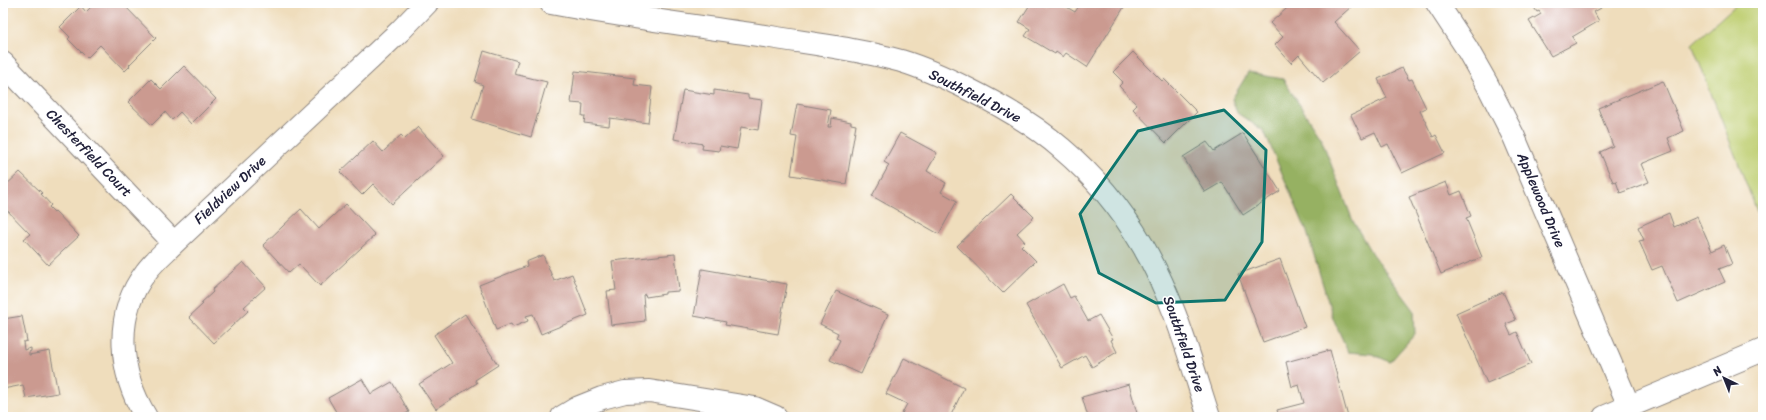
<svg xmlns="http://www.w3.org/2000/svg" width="1766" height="420" font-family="Sriracha,sans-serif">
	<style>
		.green { fill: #bece70; stroke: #707856 }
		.forest { fill: #96b162; stroke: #5c6a4e }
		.building { fill: #cb9a90 }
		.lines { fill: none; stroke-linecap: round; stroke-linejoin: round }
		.street-casing { stroke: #88807c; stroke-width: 24 }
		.street { stroke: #fff; stroke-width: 22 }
		.marked { fill: #0f766e; fill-opacity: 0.2; stroke: #0f766e; stroke-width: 3; stroke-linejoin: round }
		.labels { text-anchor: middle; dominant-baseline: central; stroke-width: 3; stroke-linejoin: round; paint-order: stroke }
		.street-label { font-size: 14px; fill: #22223b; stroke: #fff }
	</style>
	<rect width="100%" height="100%" fill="#fff"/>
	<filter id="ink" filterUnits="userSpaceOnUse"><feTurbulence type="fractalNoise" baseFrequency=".025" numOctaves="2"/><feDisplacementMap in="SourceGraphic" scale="8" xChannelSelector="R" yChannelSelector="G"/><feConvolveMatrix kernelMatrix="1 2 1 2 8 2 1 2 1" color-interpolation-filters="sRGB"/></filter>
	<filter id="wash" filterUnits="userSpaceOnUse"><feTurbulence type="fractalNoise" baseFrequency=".012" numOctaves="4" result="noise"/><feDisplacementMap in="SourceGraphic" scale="16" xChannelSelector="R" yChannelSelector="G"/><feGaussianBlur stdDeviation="0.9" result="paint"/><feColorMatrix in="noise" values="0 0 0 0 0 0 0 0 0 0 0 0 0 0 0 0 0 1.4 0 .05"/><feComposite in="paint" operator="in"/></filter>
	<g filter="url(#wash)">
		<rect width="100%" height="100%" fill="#efddbc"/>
		<path class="green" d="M1738,3h25v224l-71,-183z"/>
		<path class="forest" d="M1248,73l35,6 38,59 32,83 19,33 42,56 1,24 -25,28 -18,-8 -24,-2 -15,-34 -26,-86 -43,-101 -27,-18 -5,-14z"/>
		<g id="blocks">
			<path class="building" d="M95,3h27l34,35 -27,27 1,1 -5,5 -25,-26 -13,13 -19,-19 2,-2 -10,-10 21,-21 5,6z
				M1031,3h11l5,3 2,-3h11l15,9 6,-9 45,1 -39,63 -21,-14 -3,4 -7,-5 -1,2 -30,-18 5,-7 -11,-7z
				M1293,3h56l3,3 -18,16 26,29 -37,32 -24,-28 -8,8 -16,-18 8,-8 -13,-14z
				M1531,3h67l3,5 -7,4 5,9 -27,16 4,6 -25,13 -22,-35 12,-7 -2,-3 -2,1z
				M484,51l34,10 -4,13 33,8 -16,55 -59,-18 11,-34 -8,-3z
				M1133,52l29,29 2,-2 33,33 -31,31 -33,-34 4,-4 -18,-19 4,-4 -10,-10z
				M184,66l32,33 -25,25 -11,-12 -8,8 -7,-8 -13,13 -24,-23 23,-23 10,10z
				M1402,68l7,12 3,-1 14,29 -6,3 13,26 3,-2 9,18 -43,20 -14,-29 -6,3 -7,-15 -13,6 -11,-23 36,-17 -9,-19z
				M575,71l60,7 -1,7 18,2 -4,36 -38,-5 -1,8 -25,-3 1,-7h-3l1,-12 -12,-1z
				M1663,81l21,50 -16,7 5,13 -32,13 8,18 -29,11 -4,-12 -3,1 -13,-30 13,-6 -15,-38z
				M683,90l31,5v-5l34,5v3l14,2 -4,30 -17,-3 -4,22 -17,-3 -1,5 -17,-2 1,-5 -29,-5z
				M797,104l34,6 -3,17h3l1,-9 19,4v2l5,1 -10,59 -55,-9 6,-38 -6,-1z
				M418,127l26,29 -52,48 -19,-20 -11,11 -22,-23 33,-31 10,11 18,-17 4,4z
				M900,133l37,20 -10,18 19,12 -5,9 16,9 -18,33 -67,-38 17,-31 -5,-3z
				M1243,133l37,58 -37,24 -21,-33 -17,10 -22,-35 24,-15 7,9z
				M20,172l22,21 -1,1 10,11 -2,2 5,5 1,-1 24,25 -31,29 -24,-26 6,-5 -27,-28v-18z
				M1446,182l5,13 10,-4 10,25 -5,2 16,39 -41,17 -32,-77z
				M1011,194l23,23 -17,16 8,9 -4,4 15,15 -33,32 -46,-47z
				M346,204l29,31 -55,51 -21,-22 -10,9 -26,-28 38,-36 18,20z
				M1669,213l5,14 23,-10 15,34 12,-6 8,19 -13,5 6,13 -47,21 -16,-37 -10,4 -13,-29 5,-1 -6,-13z
				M675,254l4,37 -14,1v2l-19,3 -1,-3 -2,1 2,26 -34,4 -4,-34 9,-1 -4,-29z
				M543,255l11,26 18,-7 16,41 -47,19 -8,-20 -7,2 2,5 -15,6 -2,-3 -15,6 -17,-45 48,-19 -1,-4z
				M1280,259l25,68 -42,15 -25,-68z
				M243,262l23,25 -22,20 4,4 -34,32 -25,-26 14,-13 -2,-1 12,-11 -1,-2z
				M702,269l85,15 -9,50 -53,-9 1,-3 -32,-6z
				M1063,284l7,14 4,-2 14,25 11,-6 14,24 -2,1 6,12 -25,15 -7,-12 -23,13 -36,-63z
				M836,291l52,23 -27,60 -31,-14 10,-20 -4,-2 2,-5 -18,-9z
				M1503,292l13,28 -10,4 5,11 6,-3 14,32 -44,19 -31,-70z
				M465,314l33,51 -23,15 2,3 -41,26 -17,-25 33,-21 -18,-28z
				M22,316l5,25 -4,1 1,8 7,-2v3l-2,1v3l21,-4 8,42 -32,5 -3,-13 -20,4v-70z
				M1330,350l18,67h-69l-2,-7 27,-7 -5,-18 -7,2 -6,-25z
				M904,358l60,30 -14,29h-50l7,-13 -21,-10z
				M362,379l9,15 21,-12 17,30 -10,5h-60l-11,-19z
				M1129,384l9,33h-50l-6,-20z"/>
		</g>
	</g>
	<g filter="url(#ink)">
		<use href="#blocks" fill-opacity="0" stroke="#88807c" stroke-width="1"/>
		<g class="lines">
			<defs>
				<path id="street" d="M551,3c73,14 147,23 220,34 43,7 87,12 130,24 23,7 45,17 67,28 32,16 66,35 93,59 32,27 61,62 82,98 31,53 47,113 66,171
					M1437,3l29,44 21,37 27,53 115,269
					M3,63l171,180
					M146,417c-27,-44 -33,-102 0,-145 8,-11 19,-20 28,-29l226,-212 27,-28
					M562,417l15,-9 25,-10 23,-6 24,-1 106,17 21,9
					M1604,417l159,-67"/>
			</defs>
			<use href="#street" class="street-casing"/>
			<use href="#street" class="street"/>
		</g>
	</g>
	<path class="marked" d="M1224,110l42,40 -4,92 -37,58 -69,3 -57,-30 -19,-59 58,-83z"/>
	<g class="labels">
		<g class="street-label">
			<text transform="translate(975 96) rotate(27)">Southfield Drive</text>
			<text transform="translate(89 153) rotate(46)">Chesterfield Court</text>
			<text transform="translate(230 190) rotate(-43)">Fieldview Drive</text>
			<text transform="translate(1541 200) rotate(67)">Applewood Drive</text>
			<text transform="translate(1184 344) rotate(71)">Southfield Drive</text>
		</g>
	</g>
	<rect width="1766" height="420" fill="none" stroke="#fff" stroke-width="16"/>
	<g transform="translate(1724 378) rotate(317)" stroke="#ffffff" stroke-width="3" paint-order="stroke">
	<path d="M0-3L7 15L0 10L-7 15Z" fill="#22223b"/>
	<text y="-6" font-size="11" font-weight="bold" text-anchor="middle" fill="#22223b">N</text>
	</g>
</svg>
